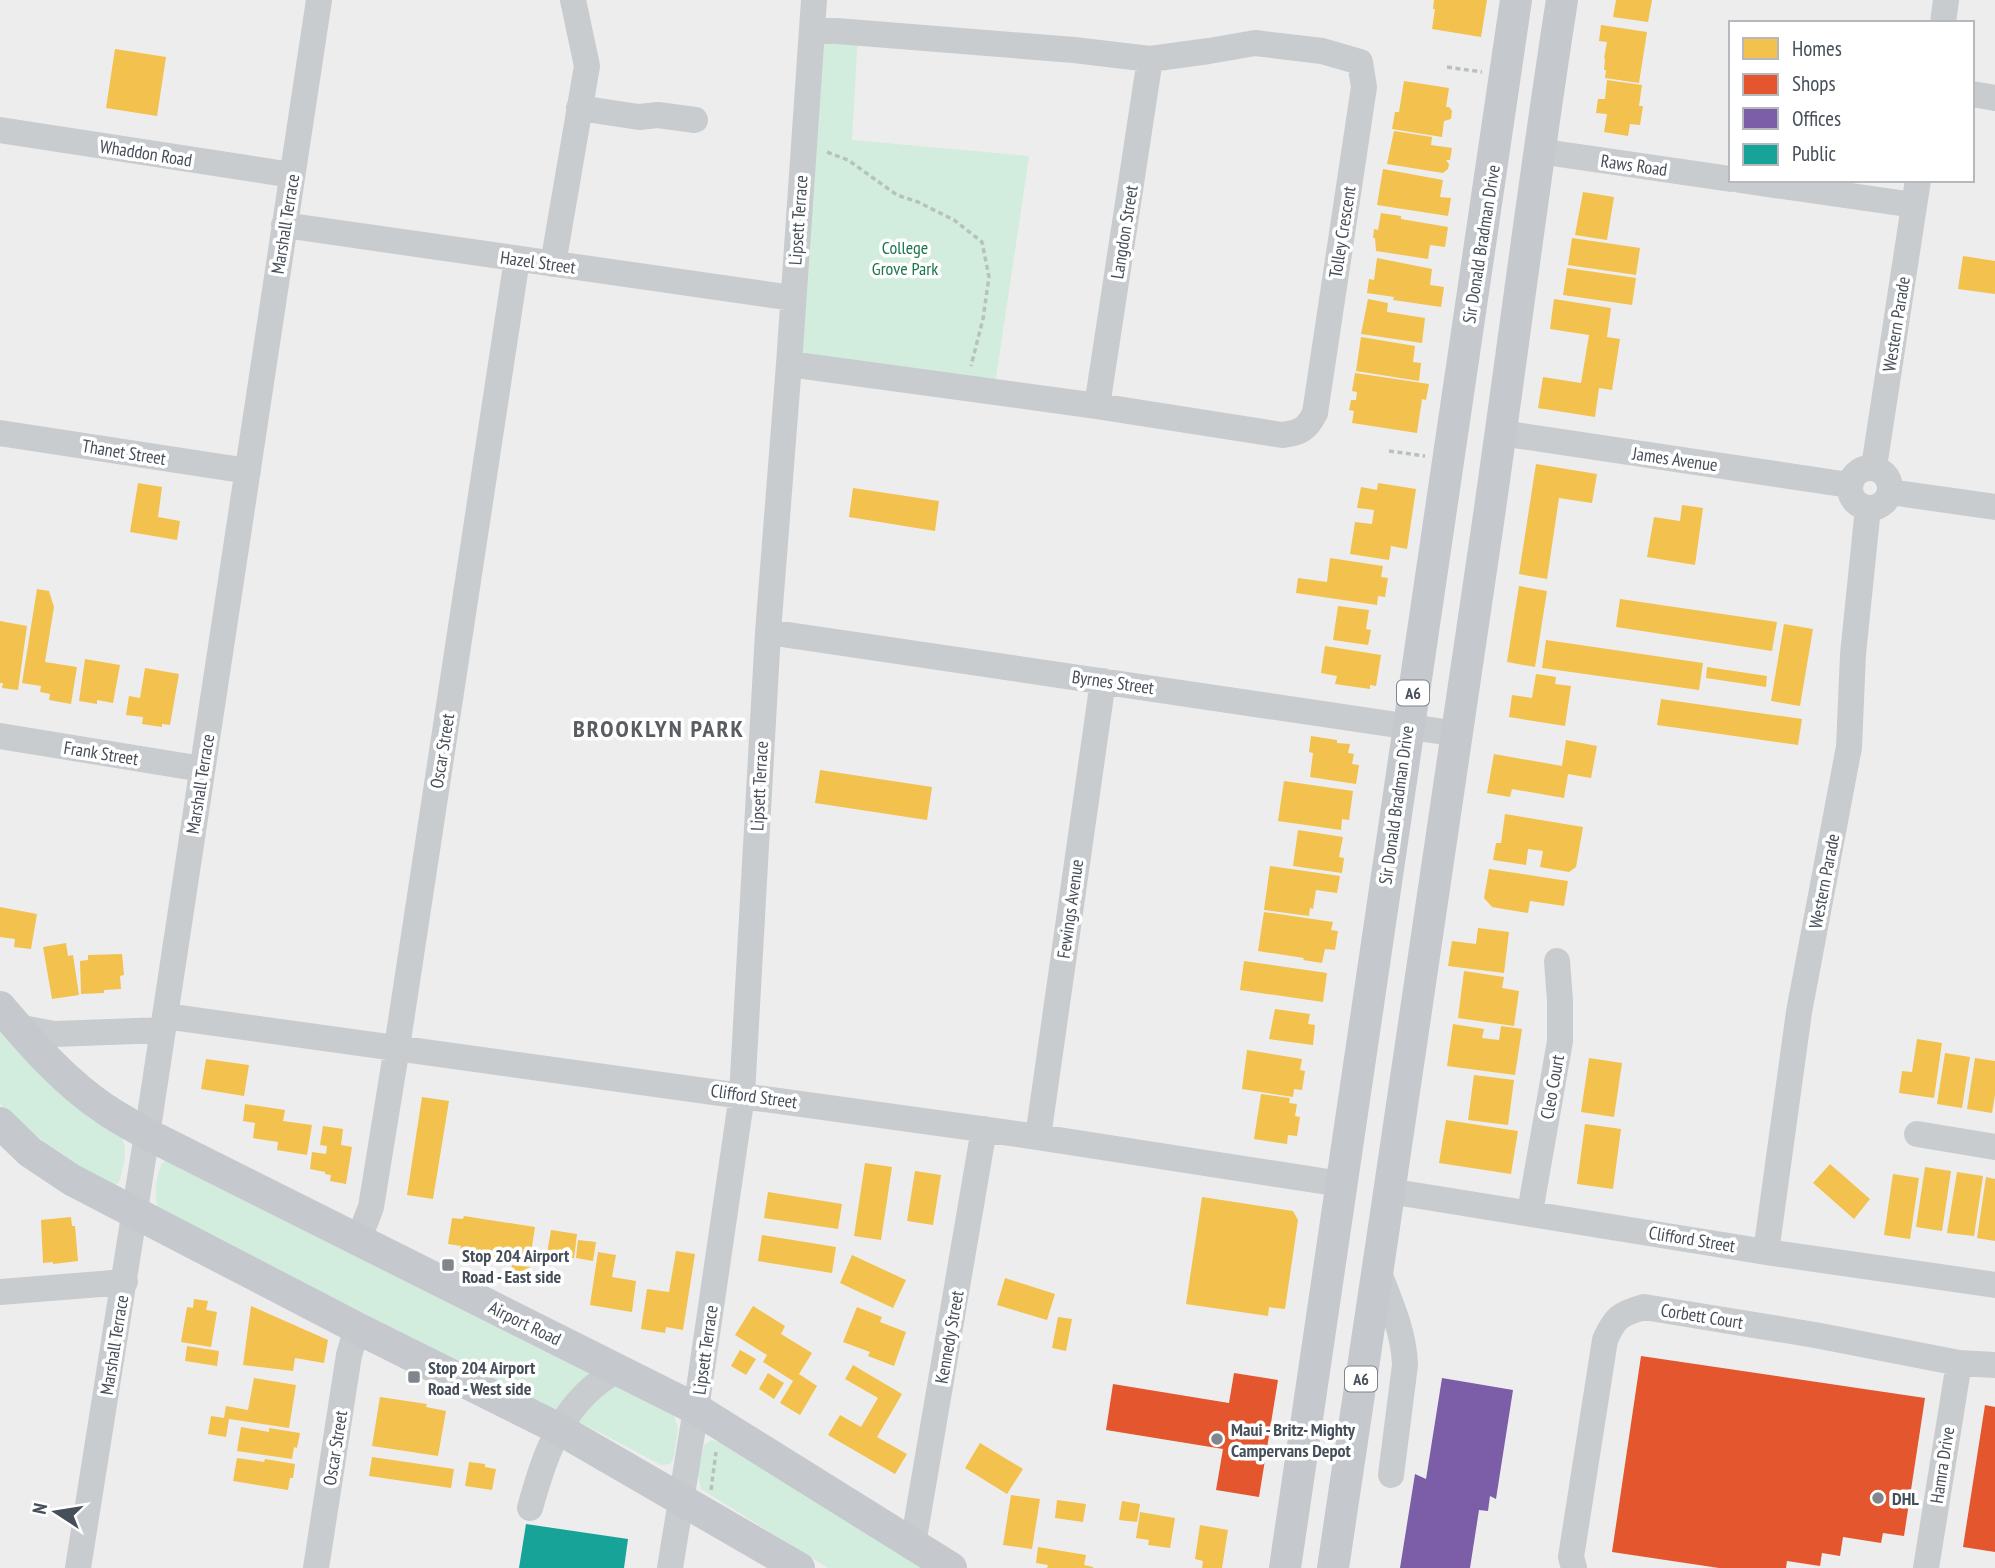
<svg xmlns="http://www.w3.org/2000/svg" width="1995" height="1568" font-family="'PT Sans Narrow',sans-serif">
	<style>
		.green { fill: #d2ecdd }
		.homes { fill: #f2c14e }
		.shops { fill: #e4572e }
		.offices { fill: #7b5ea7 }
		.public { fill: #17a398 }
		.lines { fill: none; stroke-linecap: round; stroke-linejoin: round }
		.path { stroke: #b7c2bf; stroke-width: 3.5; stroke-dasharray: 5 3.5; stroke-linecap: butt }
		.minor { stroke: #c9ccce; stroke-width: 26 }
		.major { stroke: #c5c8cc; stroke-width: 32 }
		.poi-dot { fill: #81868d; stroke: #fff; stroke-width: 2.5 }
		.labels { text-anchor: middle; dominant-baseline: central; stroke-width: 7; stroke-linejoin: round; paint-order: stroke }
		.shield { fill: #fff; stroke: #7e848b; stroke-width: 2 }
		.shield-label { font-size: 16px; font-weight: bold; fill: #464f59 }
		.street-label { font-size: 18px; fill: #464f59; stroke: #fff }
		.park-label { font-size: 18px; fill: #1b764c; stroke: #fff }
		.poi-label { font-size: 18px; font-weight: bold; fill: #464f59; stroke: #fff; text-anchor: start }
		.district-label { font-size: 24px; font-weight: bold; letter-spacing: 2px; fill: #5a5d61; stroke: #fff }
	</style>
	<rect width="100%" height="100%" fill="#eeeded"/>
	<path class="green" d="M812,29l46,4 -6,107 177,16 -35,236 -205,-28z
		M0,1027l121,109c8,13 2,30 -1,44l-3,4 -8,2 -59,-39 -50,-43z
		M166,1161h5l423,211 -36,39 -399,-201c-6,-14 -3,-33 3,-47z
		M614,1384l60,31 4,14 -5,31 -3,4 -9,1 -91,-48z
		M712,1440l9,3 204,125h-97l-127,-79 -3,-14 6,-30z"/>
	<path class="homes" d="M1434,0h53l-6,37 -49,-8 3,-20h-2z
		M1616,0h36l-4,22 -35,-5z
		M1601,25l46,7 -8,51 -34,-5 1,-8h-2l1,-11 -1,-1 3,-16 -8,-1z
		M115,49l51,8 -9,59 -51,-8z
		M1607,80l35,5 -3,21h4l-3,19 -10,-1 -2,12 -24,-4 3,-18 -11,-1 2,-14h7z
		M1404,81l45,7 -3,19h3l3,4 -1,8 -7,2 -2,16 -50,-8 3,-17h4z
		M1394,131l38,6 -1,8 21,3 -2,12h-4l3,4 -1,5 -5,4 -56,-9z
		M1383,169l60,11 -3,17 11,1 -3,18 -71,-11z
		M1583,192l31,5 -7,43 -32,-5z
		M1381,213l20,3v3l47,8 -3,20 -15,-2 -2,14 -52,-8 -1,-13h-2l1,-9 4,1z
		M1572,238l68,10 -4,27 -68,-10z
		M1963,256l32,5v33l-37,-5z
		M1377,258l55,11 -2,16 14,2 -3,20 -48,-7 1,-3 -27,-4 2,-14 5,1z
		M1567,268l69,10 -4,27 -69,-10z
		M1368,299l20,4 -1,9 38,6 -3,25 -61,-9z
		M1554,299l57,9 -4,29 13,2 -8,51 -13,-2 -4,29 -57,-9 5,-31 38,6 8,-48 -39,-6z
		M1361,337l54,9 -2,16 8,1 -2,18 -63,-10z
		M1355,373l74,11 -3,16 -4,-1 -5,34 -65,-10 2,-12 -5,-1 2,-10h5l1,-8 -5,-1z
		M1536,464l61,10 -5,29 -33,-5 -12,81 -28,-5z
		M138,483l24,4 -4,30 22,4 -3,19 -47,-8z
		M1378,483l38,6 -9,60 -16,-3 -2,14 -39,-6 5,-32 17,2 2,-14 -17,-2 4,-21 16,3z
		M853,488l86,13 -4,30 -86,-14z
		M1682,505l21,3 -8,57 -48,-8 7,-40 26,4z
		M1330,558l53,8 -2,11 7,1 -3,19 -7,-1 -1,9 -81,-12 2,-15 29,4z
		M1519,586l28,5 -12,76 -28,-5z
		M37,589l12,2 5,16 -9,55 32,5 -6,37 -22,-4 1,-6 -10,-2 1,-6 -19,-3z
		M1620,599l157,23 -5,29 -156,-24z
		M1338,606l31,4 -3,19 5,1 -3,15 -35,-5z
		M0,621l27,5 -9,64 -16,-2 1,-5h-3z
		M1784,624l29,5 -13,77 -29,-5z
		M1546,640l157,23 -4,27 -157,-22z
		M1325,646l56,9 -5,31 -6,-1v4l-35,-5 2,-8 -16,-3z
		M85,659l35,6 -7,38 -16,-3v4l-18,-3z
		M1707,667l60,9 -1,11 -60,-9z
		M145,668l34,6 -9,51 -8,-1v3l-20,-3 1,-7 -17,-2 3,-19 11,2z
		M1536,674l20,3 -1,7 16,2 -6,40 -56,-9 3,-22 20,3z
		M1661,699l141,20 -4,26 -141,-20z
		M1311,736l26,4v3l13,1 -2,9 6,1 -2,10 7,1 -3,19 -46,-7 3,-24 -4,-1z
		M1566,740l31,6 -6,32 -23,-4 -4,24 -52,-9 -2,8 -23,-4 7,-39 68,12z
		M820,770l112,17 -5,33 -112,-17z
		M1284,781l69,10 -4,29 -7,-1 -1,11 -63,-9z
		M1505,814l78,13 -7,40 -7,5 -29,-5 3,-16 -15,-2 -2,16 -33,-5 3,-17h5z
		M1298,830l45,7 -4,20 5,1 -2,15 -49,-7z
		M1270,866l70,10 -3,17 -21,-3 -3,19 -3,-1 -1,8 -45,-6z
		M1489,869l79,12 -4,25 -34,-5 -2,12 -36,-6 -8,-9z
		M0,907l37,7 -6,35 -17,-2 1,-8 -15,-2z
		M1264,912l69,10 -2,8 7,1 -3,19 -10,-1 -3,14 -19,-3 1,-2 -46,-7z
		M1478,928l31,4 -5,41 -56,-7 4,-25 24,3z
		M66,943l2,13 5,-1 6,40 -27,4 -9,-52z
		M122,954l2,21 -4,1 1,13 -17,1v3l-23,1 -1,-33 8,-1v-5z
		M1244,961l83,12 -4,29 -83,-12z
		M1464,971l40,6 -2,11 17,3 -5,35 -56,-8z
		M1275,1009l35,5 -2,10 7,1 -2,20 -44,-6z
		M1453,1024l31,5 -2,9 17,2 2,-14 21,3 -7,46 -68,-9z
		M1917,1039l25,4 -8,55 -35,-5 3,-22 10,1z
		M1247,1050l55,9 -2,11 5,1 -3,19 -8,-1 -1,8 -51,-8z
		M1945,1053l25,4 -8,51 -25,-4z
		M1589,1058l33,5 -8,54 -33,-5z
		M1975,1058l20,3v34l-3,18 -25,-4z
		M206,1059l43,6 -5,31 -43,-7z
		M1474,1075l40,5 -6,45 -40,-5z
		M1261,1094l29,4 -1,5 8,1 -2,12 5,1 -3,19 -9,-1 -1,9 -33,-5z
		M422,1097l27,4 -16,98 -26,-4z
		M245,1104l40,6 -2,11 29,4 -5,30 -30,-5 1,-8 -25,-4 2,-15 -12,-2z
		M1446,1120l72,11 -7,43 -72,-11z
		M1585,1124l36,5 -8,60 -36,-5z
		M323,1126l20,3 -2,16 11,2 -6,37 -16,-3 1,-6 -6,-1v-2l-15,-3 2,-17 14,2 1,-8 -7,-1z
		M865,1163l27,4 -11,73 -27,-4z
		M1830,1164l40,35 -16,20 -41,-36z
		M1925,1167l26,4 -9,60 -26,-4z
		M915,1171l26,4 -8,50 -26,-4z
		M1957,1172l26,4 -9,60 -27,-3z
		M1893,1174l26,4 -9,61 -26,-4z
		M1986,1177l9,2v62l-18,-3z
		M768,1192l74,12 -4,25 -74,-11z
		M1202,1197l91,14 5,9 -13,89 -16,-2 -1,9 -82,-12z
		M464,1216l71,11 -6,38 -70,-11 2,-8 -13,-2 4,-26 11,1z
		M71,1217l1,9h3l3,35 -25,3v-2l-10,1 -2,-43z
		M551,1230l26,4 -3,24 -27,-5z
		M762,1235l74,12 -4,26 -74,-12z
		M578,1240l18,2 -3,19 -17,-3z
		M676,1251l19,3 -12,76 -17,-3 -1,6 -24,-4 6,-40 22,3z
		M598,1252l18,3 -4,22 24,4 -4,31 -42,-7z
		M852,1255l54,25 -13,28 -53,-25z
		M512,1265l18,2 -3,19 -18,-3z
		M1005,1278l50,16 -8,26 -50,-15z
		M194,1299l14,2 -2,9 11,2 -6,35 -30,-5 6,-35 6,1z
		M251,1306l77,34 -4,23 -29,-5 -2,13 -50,-6z
		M753,1306l32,20 -4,8 31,19 -13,21 18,12 -17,29 -20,-12 13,-22 -30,-19 4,-7 -32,-20z
		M857,1307l25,10 -2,5 26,10 -12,34 -26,-10 2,-4 -27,-10z
		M1058,1317l14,2 -6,32 -14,-3z
		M187,1346l32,5 -2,15 -32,-5z
		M740,1350l16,9 -10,16 -15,-9z
		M853,1365l49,29 -25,43 30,17 -12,20 -67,-39 12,-20 21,12 17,-29 -33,-19z
		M768,1373l16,10 -10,16 -15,-10z
		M254,1378l42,7 -7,43 -60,-9 -3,18 -18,-3 3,-18 13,2 2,-12 22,4z
		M380,1397l47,7 -1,3 20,4 -8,45 -66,-10z
		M241,1427l28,5v-4l31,5 -3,15 -3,-1 -2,12 -55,-8z
		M980,1443l43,26 -16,25 -42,-26z
		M372,1457l82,12 -3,19 -82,-12z
		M237,1458l27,4 1,-3 30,5 -2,14h-3l-2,12 -55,-9z
		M469,1462l16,2v3l11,2 -4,21 -27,-4z
		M1011,1495l29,4 -8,50 -29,-4z
		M1057,1500l29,4 -3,18 -28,-4z
		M1122,1501l18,3 -3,18 -18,-2z
		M1140,1512l35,6 -5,30 -22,-3 1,-5 -13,-2z
		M1200,1525l28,5 -6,38h-20l1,-7 -8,-2z
		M1038,1547l48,8 -2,10 9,2v1h-46l1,-3 -12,-2z"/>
	<path class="shops" d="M1641,1356l284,42 -21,138 -21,-3 -2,10 -38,-6 -3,19 -18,-3 -2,13 -33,-5 -1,7h-67l-107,-16z
		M1234,1373l44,7 -19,117 -43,-7 7,-41 -117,-19 7,-46 116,19z
		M1985,1405l10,2v145l-32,-5z"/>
	<path class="offices" d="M1442,1378l71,12 -17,109 -6,-3 -2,15 -9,-1 -9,58h-70l15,-94 11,5z"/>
	<path class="public" d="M526,1524l102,15 -4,29h-105z"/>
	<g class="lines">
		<path class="path" d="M1447,67l35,5
			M827,152l21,8 49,35 21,7 36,18 28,22 7,35 -6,42 -12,47
			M1389,451l36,5
			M711,1490l5,-38"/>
		<path class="minor" d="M1943,23l3,-23
			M1972,94l23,4
			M579,108l60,9 19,-2 37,5
			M0,130l292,45
			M1538,151l193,28
			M1740,180l174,25
			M284,225l508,73
			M553,264l34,-198 -14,-66
			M789,364l308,42 185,29c18,-2 25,-6 33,-22l49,-326 -4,-25 -38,-11 -67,-8 -46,8 -59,8 -76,-9 -262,-21
			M1097,406l53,-347
			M0,433l248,38
			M1501,433l348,52
			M1874,467l44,-287
			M1850 488a20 20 0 1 1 40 0a20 20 0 1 1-40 0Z
			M1890,492l105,15
			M768,632l690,102
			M0,736l202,33
			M165,1016l873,121 303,47
			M17,1027l37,7 109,-4
			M1917,1134l78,13
			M1038,1137l65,-456
			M1389,1191l377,61 229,33
			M1530,1212l30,-171v-40l-3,-40
			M358,1241l13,-34 26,-160 120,-788
			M1766,1252l33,-240 50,-265 4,-93 15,-146
			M1377,1268c12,31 27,63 28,97l-14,110
			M0,1292l125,-10
			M530,1508c16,-58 33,-108 89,-139
			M913,1544l71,-415
			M78,1568l72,-453 169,-1115
			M316,1568l33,-213 8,-27
			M670,1568l26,-159 46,-314 26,-463 21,-268 25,-364
			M1574,1568l-3,-11 34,-217c10,-23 15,-26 39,-33l171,28 144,28 36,2
			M1926,1568l33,-205"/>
		<path class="major" d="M0,1007c32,37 64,75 105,102 13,9 28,17 42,25l549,275 255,159
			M0,1123l30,29 42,28 285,148 202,101 240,139
			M1285,1568l231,-1568
			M1333,1568c51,-344 104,-688 153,-1032 26,-178 48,-358 76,-536"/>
	</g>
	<g class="poi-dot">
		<rect x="441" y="1258" width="14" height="14" rx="3.5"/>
		<rect x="407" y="1370" width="14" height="14" rx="3.5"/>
		<circle cx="1217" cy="1439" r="7"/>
		<circle cx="1878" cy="1498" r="7"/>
	</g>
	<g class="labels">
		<g class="shield">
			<rect x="1397" y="680.5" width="32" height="25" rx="5"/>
			<rect x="1345" y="1366.5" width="32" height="25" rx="5"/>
		</g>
		<g class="shield-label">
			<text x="1413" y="693">A6</text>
			<text x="1361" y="1379">A6</text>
		</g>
		<g class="street-label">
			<text transform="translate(146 153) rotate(9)">Whaddon Road</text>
			<text transform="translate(1634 165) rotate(8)">Raws Road</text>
			<text transform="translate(798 220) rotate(-86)">Lipsett Terrace</text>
			<text transform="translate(285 224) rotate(-81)">Marshall Terrace</text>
			<text transform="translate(1124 232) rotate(-81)">Langdon Street</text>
			<text transform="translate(1342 232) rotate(-81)">Tolley Crescent</text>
			<text transform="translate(1481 244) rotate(-81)">Sir Donald Bradman Drive</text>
			<text transform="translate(538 262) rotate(8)">Hazel Street</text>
			<text transform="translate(1896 324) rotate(-81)">Western Parade</text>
			<text transform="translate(124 452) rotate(9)">Thanet Street</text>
			<text transform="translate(1675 459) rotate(8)">James Avenue</text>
			<text transform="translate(1113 682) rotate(8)">Byrnes Street</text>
			<text transform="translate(442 751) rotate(-81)">Oscar Street</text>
			<text transform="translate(101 753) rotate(9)">Frank Street</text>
			<text transform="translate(200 784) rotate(-81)">Marshall Terrace</text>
			<text transform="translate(759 786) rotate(-87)">Lipsett Terrace</text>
			<text transform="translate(1396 805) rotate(-82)">Sir Donald Bradman Drive</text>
			<text transform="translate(1824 881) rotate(-79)">Western Parade</text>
			<text transform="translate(1070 909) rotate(-82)">Fewings Avenue</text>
			<text transform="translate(1552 1087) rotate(-80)">Cleo Court</text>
			<text transform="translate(754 1096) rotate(8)">Clifford Street</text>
			<text transform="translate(1692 1239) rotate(9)">Clifford Street</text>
			<text transform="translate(1702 1316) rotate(9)">Corbett Court</text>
			<text transform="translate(525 1323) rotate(26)">Airport Road</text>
			<text transform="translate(949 1337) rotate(-80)">Kennedy Street</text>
			<text transform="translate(114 1345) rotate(-81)">Marshall Terrace</text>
			<text transform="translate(705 1350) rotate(-82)">Lipsett Terrace</text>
			<text transform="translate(335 1448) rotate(-81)">Oscar Street</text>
			<text transform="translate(1942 1465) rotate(-81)">Hamra Drive</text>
		</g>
		<g class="park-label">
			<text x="905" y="247">College<tspan x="905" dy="21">Grove Park</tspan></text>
		</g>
		<g class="poi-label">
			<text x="462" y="1255">Stop 204 Airport<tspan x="462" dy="21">Road - East side</tspan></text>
			<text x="428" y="1367">Stop 204 Airport<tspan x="428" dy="21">Road - West side</tspan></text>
			<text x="1231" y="1429">Maui - Britz- Mighty<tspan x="1231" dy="21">Campervans Depot</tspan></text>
			<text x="1892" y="1498">DHL</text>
		</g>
		<g class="district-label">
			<text x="659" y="728">BROOKLYN PARK</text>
		</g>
	</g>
	<rect x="1729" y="21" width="245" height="161" fill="#ffffff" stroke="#b5b9bd" stroke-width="2"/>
	<rect x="1743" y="38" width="35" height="21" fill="#f2c14e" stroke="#b5b9bd" stroke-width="2"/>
	<text x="1792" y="56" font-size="21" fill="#464f59">Homes</text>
	<rect x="1743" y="74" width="35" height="21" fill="#e4572e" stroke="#b5b9bd" stroke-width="2"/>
	<text x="1792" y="91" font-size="21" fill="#464f59">Shops</text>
	<rect x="1743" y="108" width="35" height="21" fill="#7b5ea7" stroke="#b5b9bd" stroke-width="2"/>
	<text x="1792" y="126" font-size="21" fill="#464f59">Offices</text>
	<rect x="1743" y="144" width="35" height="21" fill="#17a398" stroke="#b5b9bd" stroke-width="2"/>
	<text x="1792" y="161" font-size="21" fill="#464f59">Public</text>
	<g transform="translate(56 1512) rotate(282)" stroke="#ffffff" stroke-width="5" paint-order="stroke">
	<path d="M0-5L12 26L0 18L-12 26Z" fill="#464f59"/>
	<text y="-10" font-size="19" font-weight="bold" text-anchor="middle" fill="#464f59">N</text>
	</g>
</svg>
